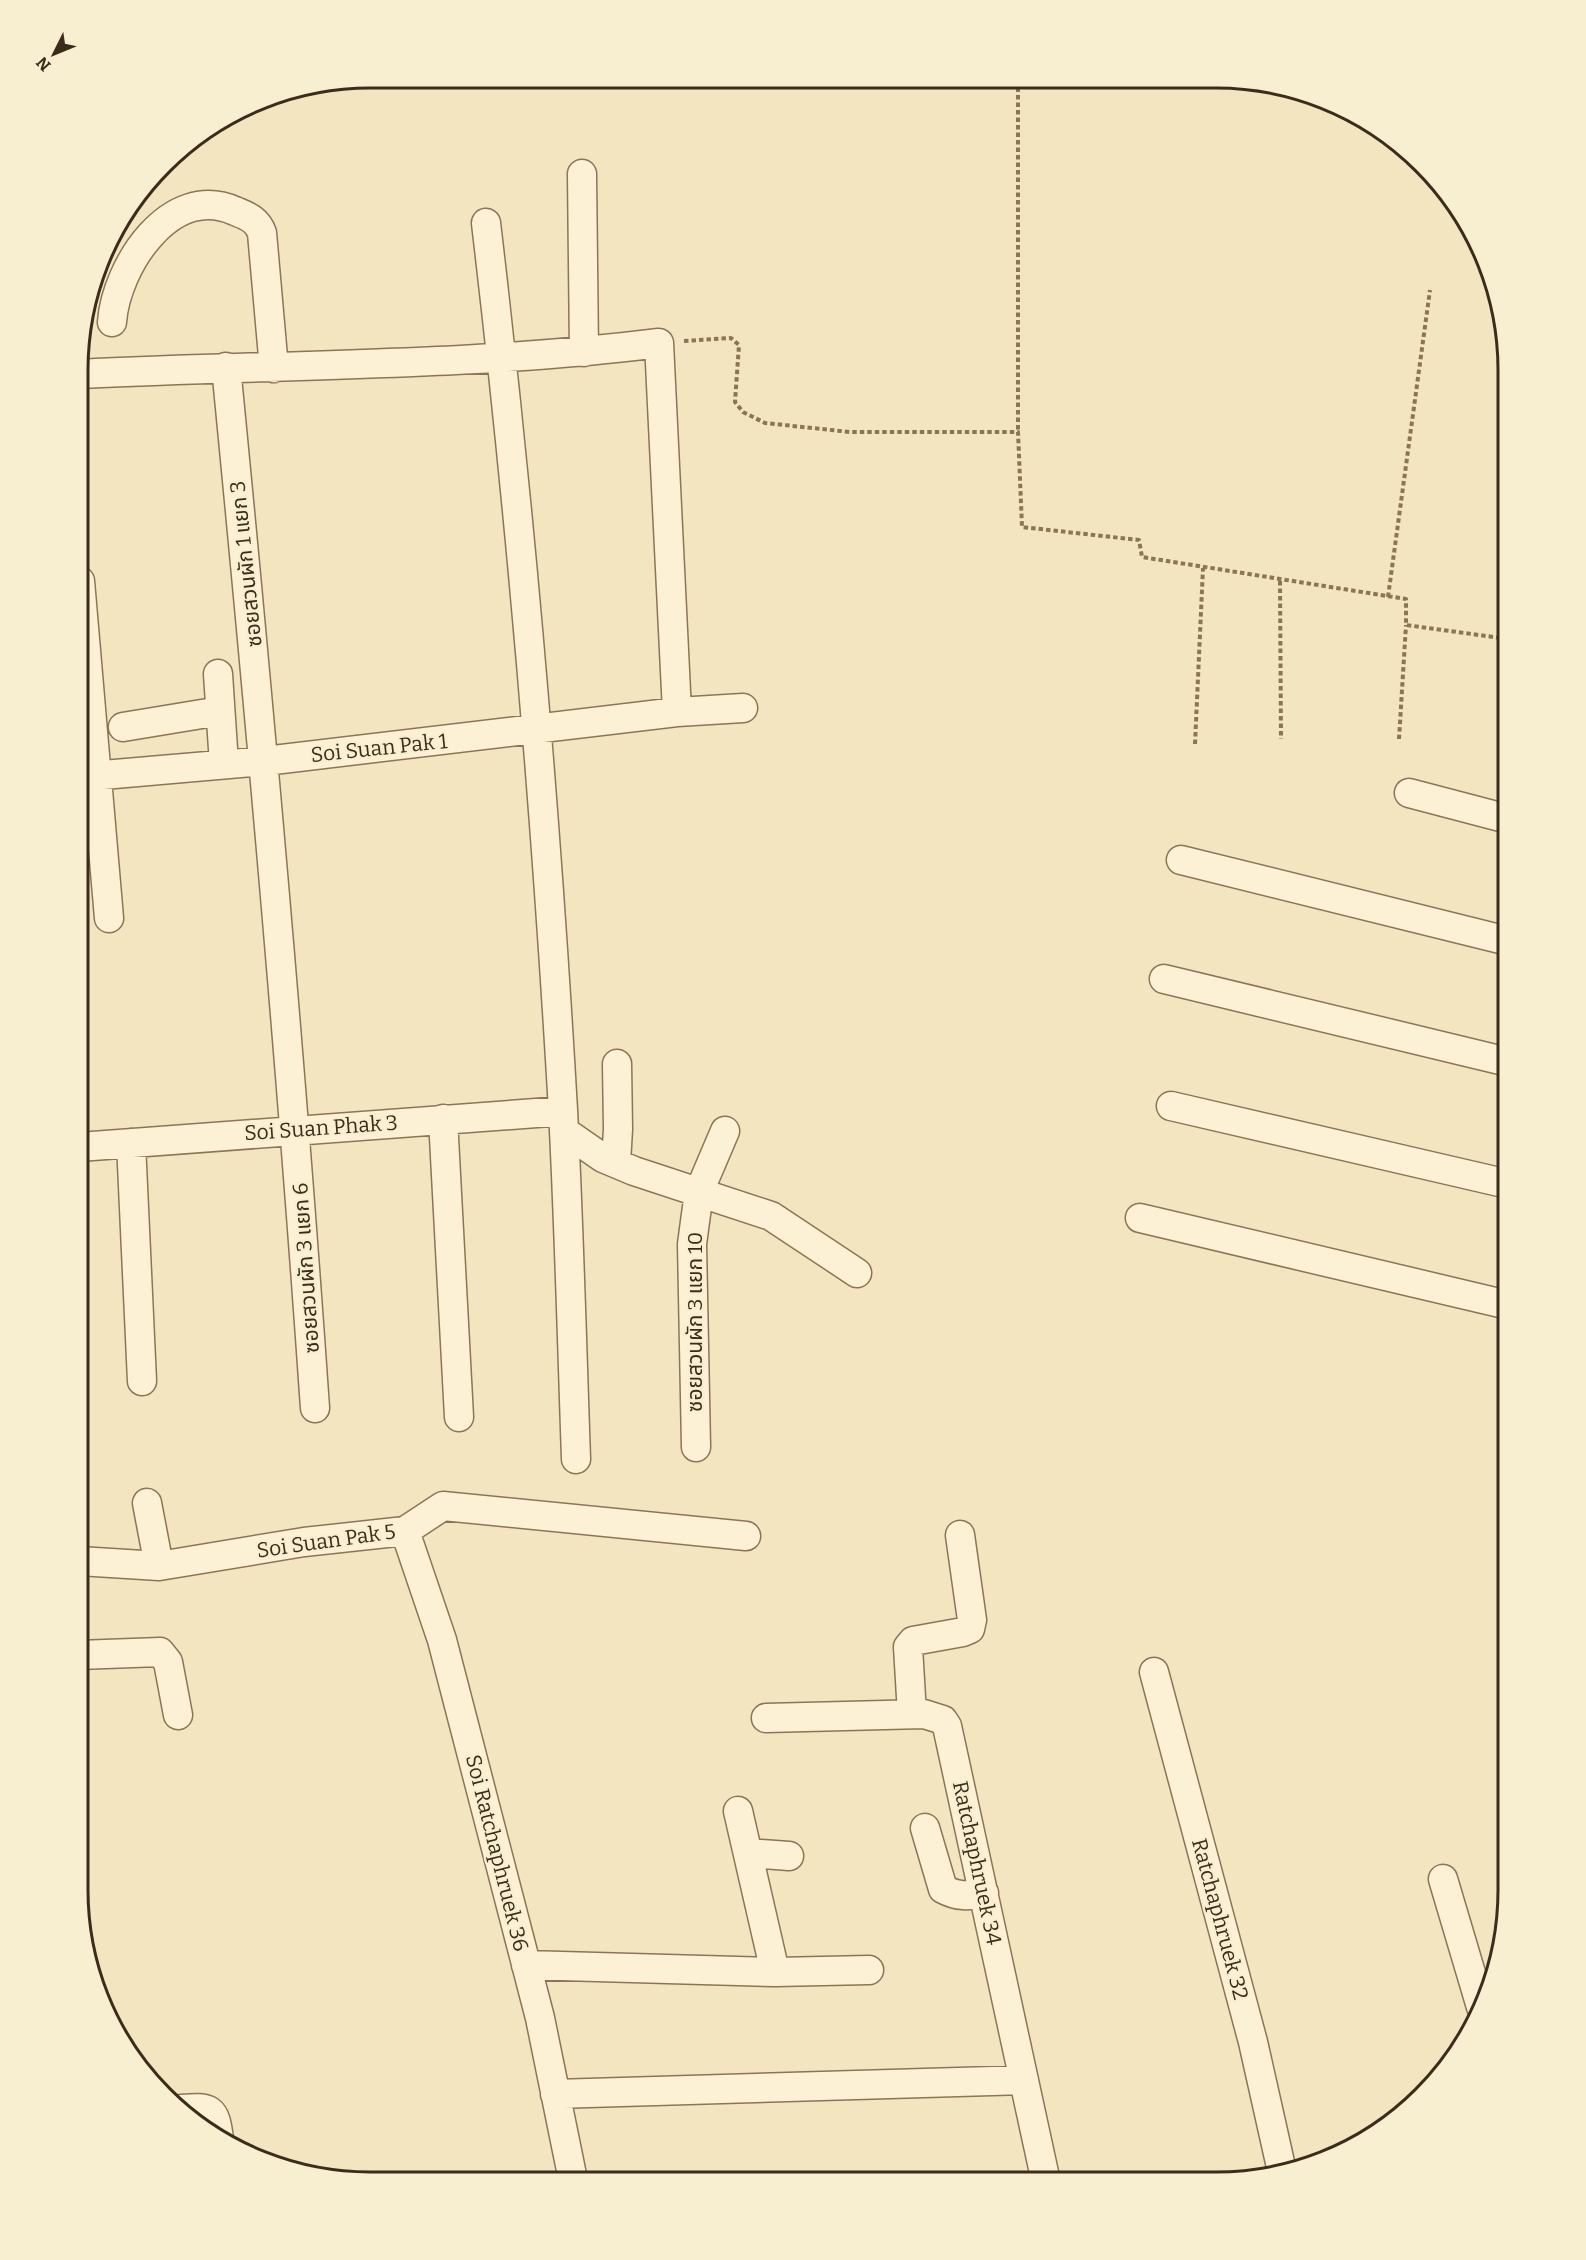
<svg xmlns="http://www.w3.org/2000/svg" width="1586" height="2260" font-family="Bitter,'Noto Sans Thai',serif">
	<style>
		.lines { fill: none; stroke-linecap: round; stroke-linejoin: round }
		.minor-casing { stroke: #8c7556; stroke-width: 31 }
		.path { stroke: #8c7556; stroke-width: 4; stroke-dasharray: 4.5 3; stroke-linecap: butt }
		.minor { stroke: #fcf1d4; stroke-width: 28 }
		.labels { text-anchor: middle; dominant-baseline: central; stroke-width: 4.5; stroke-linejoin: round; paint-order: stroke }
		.street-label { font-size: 21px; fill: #3b2c1c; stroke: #f8eed0 }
		.rim { fill: none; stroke: #3b2c1c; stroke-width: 3 }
	</style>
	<rect width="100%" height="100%" fill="#f2e5c0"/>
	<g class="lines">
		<defs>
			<path id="minor" d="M582,174l2,178
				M486,223c35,295 60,591 77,887 6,116 9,233 13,349
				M112,322c4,-55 58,-140 123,-111 12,5 22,8 27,22l12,135
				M226,367c34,346 65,693 89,1041
				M80,374c193,-10 388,-7 579,-31l18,369
				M80,581l29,337
				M218,674l6,90
				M123,727l97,-16
				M80,777l185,-16 412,-49 66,-4
				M1409,793l99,26
				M1181,860l327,81
				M1164,979l344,83
				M1171,1106l337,78
				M443,1119l16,298
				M564,1131l39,27 31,13 137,45 86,57
				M131,1143l11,238
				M79,1147l484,-36
				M616,1163l2,-34 -1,-65
				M1140,1218l368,87
				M696,1447l-4,-203 7,-52 26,-61
				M147,1503l12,63
				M405,1531l37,109 98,378 33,162
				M79,1561l80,5 145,-24 101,-11 38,-25 303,30
				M78,1655l82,-3 8,10 10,53
				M1154,1672l99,370 28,125
				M912,1714l-4,-67 5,-6 50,-9 7,-3 2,-9 -12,-85
				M766,1718l158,-4 19,6 4,6 99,456
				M738,1811l37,161
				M925,1828l18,61c15,8 25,7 41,4
				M748,1853l41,3
				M1443,1879l38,128
				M526,1965l249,7 94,-2
				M555,2094l469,-14
				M181,2109c30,-2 34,-2 38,30"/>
		</defs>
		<use href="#minor" class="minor-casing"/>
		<path class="path" d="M1018,80v352
			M684,341l47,-3 8,7 -4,57 8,10 22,11 85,9h168l4,95 117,13 3,17 264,42v26l102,14
			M1280,581l1,158
			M1388,597l42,-307
			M1399,739l7,-114
			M1195,744l8,-176"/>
		<use href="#minor" class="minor"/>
	</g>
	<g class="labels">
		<g class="street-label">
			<text transform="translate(246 564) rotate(-96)">ซอยสวนผัก 1 แยก 3</text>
			<text transform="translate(379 748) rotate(-6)">Soi Suan Pak 1</text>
			<text transform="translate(321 1128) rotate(-4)">Soi Suan Phak 3</text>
			<text transform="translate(306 1268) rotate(-94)">ซอยสวนผัก 3 แยก 6</text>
			<text transform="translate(695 1322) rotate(-90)">ซอยสวนผัก 3 แยก 10</text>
			<text transform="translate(326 1541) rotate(-8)">Soi Suan Pak 5</text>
			<text transform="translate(497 1853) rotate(76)">Soi Ratchaphruek 36</text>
			<text transform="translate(977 1863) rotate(78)">Ratchaphruek 34</text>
			<text transform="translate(1220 1919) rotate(75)">Ratchaphruek 32</text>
		</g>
	</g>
	<path d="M0 0H1586V2260H0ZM370 88H1216A282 282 0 0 1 1498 370V1890A282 282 0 0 1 1216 2172H370A282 282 0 0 1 88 1890V370A282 282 0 0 1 370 88Z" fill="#f8eed0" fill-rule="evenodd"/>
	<path class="rim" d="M370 88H1216A282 282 0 0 1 1498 370V1890A282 282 0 0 1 1216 2172H370A282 282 0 0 1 88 1890V370A282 282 0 0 1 370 88Z"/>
	<g transform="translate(54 54) rotate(227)" stroke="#f8eed0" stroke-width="4.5" paint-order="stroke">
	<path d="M0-4.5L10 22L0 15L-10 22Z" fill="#3b2c1c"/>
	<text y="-9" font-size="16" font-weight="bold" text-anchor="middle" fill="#3b2c1c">N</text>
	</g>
</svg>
